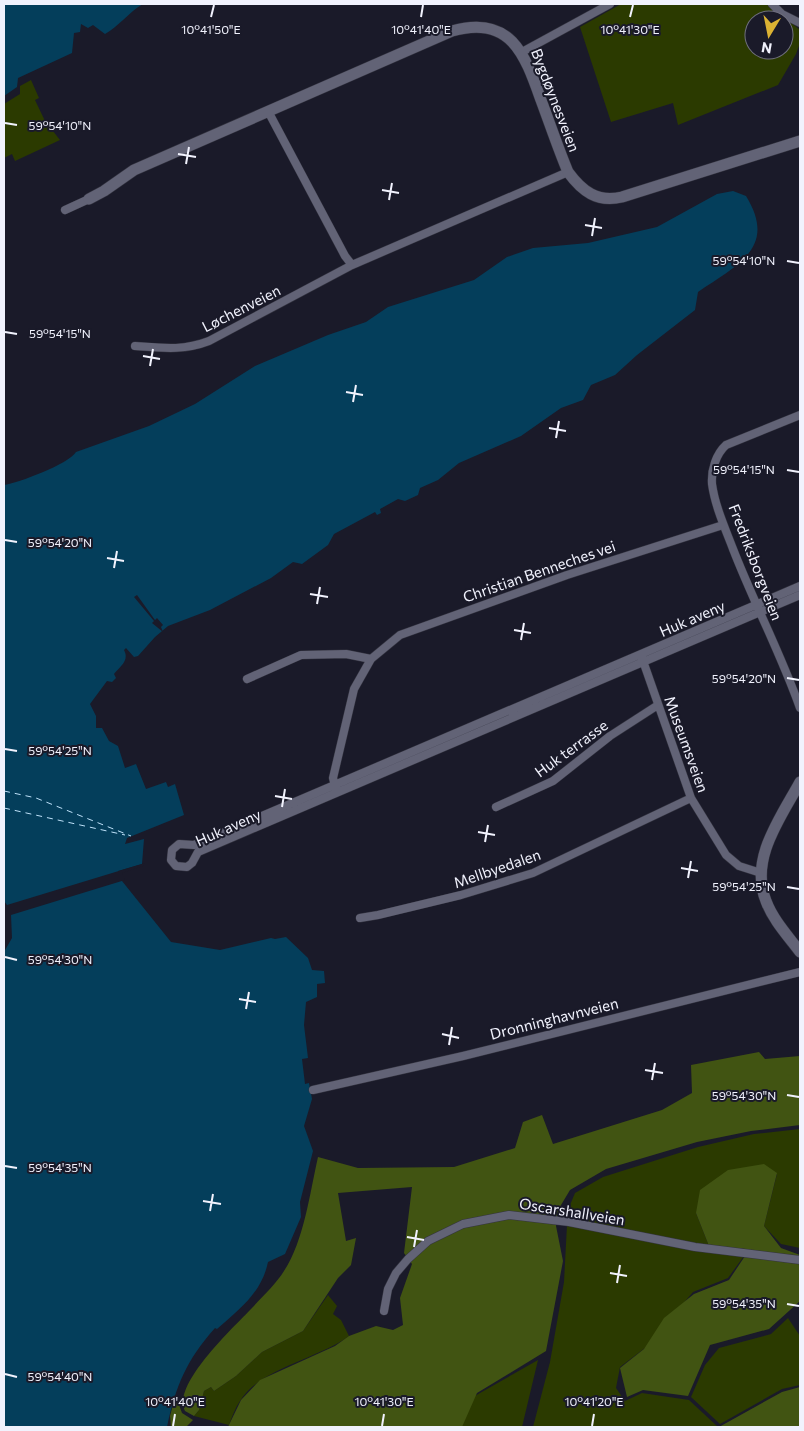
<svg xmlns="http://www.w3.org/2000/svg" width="804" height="1431" font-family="Commissioner,sans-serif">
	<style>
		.green { fill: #2b3a00; fill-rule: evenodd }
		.forest { fill: #415412 }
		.water { fill: #043e5b }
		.pier { fill: #1a1a29 }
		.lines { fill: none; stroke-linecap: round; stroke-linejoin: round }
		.ferry { stroke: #bfe2fa; stroke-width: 1; stroke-dasharray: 6 5; stroke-linecap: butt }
		.street-casing { stroke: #343440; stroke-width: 9 }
		.secondary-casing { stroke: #343440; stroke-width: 12 }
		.street { stroke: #626376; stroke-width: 8 }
		.secondary { stroke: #626376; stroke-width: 11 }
		.ticks { fill: none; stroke: #f1f2fd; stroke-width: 2 }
		.labels { text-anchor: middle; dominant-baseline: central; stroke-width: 4; stroke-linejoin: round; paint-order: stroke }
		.street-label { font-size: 15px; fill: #f1f2fd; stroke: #1a1a29 }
		.ticks-label { font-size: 12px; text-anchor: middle; fill: #f1f2fd; stroke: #1a1a29; stroke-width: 4; stroke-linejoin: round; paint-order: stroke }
	</style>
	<rect width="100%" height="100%" fill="#1a1a29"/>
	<path class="green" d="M621,4h147l32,26v13l-4,11 -18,31 -100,40 -5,-22 -62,19 -31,-95zM754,20h30v30h-30z
		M31,80l8,18 -4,2 10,21 15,19 -45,21 -3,-7 -8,4v-54l16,-10v-8z
		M800,1129v119l-19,-4 -17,-18 13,-52 -81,39 13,33 -144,-29 10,-24 28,-16 95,-30 56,-13z
		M567,1225l177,31 -16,22 -35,14 -48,56 -25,19 -4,21 9,13 17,-8 47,7 29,27h-185l17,-65 14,-80z
		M328,1295l9,11 -4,8 8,6 8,16c-31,23 -89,32 -109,65 -5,7 -8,16 -11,24l-35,-9 5,-6 5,-19 7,-4 3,4 22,-15 26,-24 41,-21z
		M788,1318l12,18v49l-18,4 -62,35 -29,-27 14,-32 14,-17 52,-14z
		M538,1360l-16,67h-61l12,-30z"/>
	<path class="forest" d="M759,1052l6,7 35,-3v69l-49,6 -54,11 -91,27 -36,21 -12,20 -2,16 7,35 -17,90 -69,42 -15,34h-234l13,-27 19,-20 75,-34 14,-10 27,-10 17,4 10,-5 -3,-27 12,-34 -8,-11 8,-66 -74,6 8,48 10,-3 -5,27 -13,13 -35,53 -41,21 -26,24 -22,15 -3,-4 -7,4 -5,19 -5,6 -9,-5c-14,-26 50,-85 66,-102 11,-12 25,-25 33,-38 20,-30 26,-79 34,-114l40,11 96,-1 61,-19 8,-26 19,-7 11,29 109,-34 30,-17 -1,-28z
		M764,1164l13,9 -13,53 17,22 19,7v46l-31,28 -59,16 -22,51 -45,-6 -16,7 -7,-29 24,-19 20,-31 30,-24 35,-14 16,-24v-7l-36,-3 -13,-33 4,-23 28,-20z
		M800,1387v40h-81l63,-35z
		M174,1401l4,1 4,11 11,7 -7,7h-15l-1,-11z"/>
	<path class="water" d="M4,4h139c-14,8 -25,23 -38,30l-12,-9 -5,3 -7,-4 -1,8 -6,1 -2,20 -54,25 -1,9 -13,9z
		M733,191l13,5c32,52 -9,69 -48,96l-3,18 -58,45 -22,20 -24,10 -8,15 -22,8 -40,28 -62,27 -21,17 -18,8 -2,7 -13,6 -7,-2 -18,10 1,4 -4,2 -2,-3 -41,22 -6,11 -26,19 -9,-2 -22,16 -61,32 -42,16 -13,11 -17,19 -4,1 -8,-9 -2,2c6,11 -5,17 -10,24l2,4 -4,4 -5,-1 -17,23 6,12v12h6l7,13 9,5 7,22 11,-4 10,25 20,-7 2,5 7,-3 9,31 -57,23 -2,6 19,-5 -2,25 -24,7 4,10 49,61 49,8 51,-12 4,1 11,-2 22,21 4,12 12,1 1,12 -8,1v13l-11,5 -2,23 4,33 -6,1 3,25 4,-1 3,16 -8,27 9,25 -13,51 1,15 -16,37 -17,8c-6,30 -28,47 -51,67l-2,-1c-29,33 -39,57 -48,99h-163v-942c14,-2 65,-21 72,-33l73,-26 46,-22 60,-38 73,-31 38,-13 22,-15 86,-27 33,-23 26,-9 55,-5 69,-16 60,-33z"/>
	<path class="pier" d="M137,595l18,25 2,-2 6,7 -2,2 2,5 -11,-9 2,-2 -20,-24z
		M145,863l-2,3 -21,7 3,7 -114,35 1,23 -8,14v-51l3,4z"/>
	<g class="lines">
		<path class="ferry" d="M4,791l32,7 95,38
			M4,808l121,27"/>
		<defs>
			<path id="street" d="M772,4l10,10 18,9
				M522,52l88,-48
				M269,113l76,143 7,9
				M65,210l24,-11
				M135,346c27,2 48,5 74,-5l143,-76 216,-93
				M800,415l-74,30c-10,9 -15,25 -14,39 3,22 13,44 21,65 21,54 48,105 67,159
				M800,586l-606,259 -15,-1 -7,6 -1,10 5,6 11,1 5,-4 6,-11 602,-257
				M642,658l49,140 35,57 13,11 22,7
				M247,679l54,-24 45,-1 25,5
				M336,790l-3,-12 21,-89 17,-30 29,-24 167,-60 156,-50
				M496,807l57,-26 57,-45 48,-31
				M360,918l18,-3 83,-20 72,-22 158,-75
				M313,1090l150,-34 337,-84
				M384,1311l4,-22 8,-16 12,-14 20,-18 35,-17 46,-9 60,7 126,25 105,13"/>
			<path id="secondary" d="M89,199l15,-8 30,-21 318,-139c59,-17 73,24 89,69 9,24 17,48 27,72 14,19 29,31 54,25l178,-56
				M800,782c-19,35 -51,77 -34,119 7,19 22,35 34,51"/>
		</defs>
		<use href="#street" class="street-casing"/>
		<use href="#secondary" class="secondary-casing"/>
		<use href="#street" class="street"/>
		<use href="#secondary" class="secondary"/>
	</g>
	<path class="ticks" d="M211,17l3,-12M421,17l2,-12M630,17l3,-12M5,123l12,2M178,154l18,3M186,164l3,-17M382,190l17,3M389,200l3,-17M585,225l17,3M592,236l3,-18M787,261l12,2M5,332l12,2M143,356l17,3M150,366l3,-17M346,392l17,3M353,402l3,-17M549,428l17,3M556,438l3,-17M787,470l12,2M5,540l12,2M107,558l17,3M114,568l3,-17M310,594l18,3M317,604l3,-17M514,630l17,3M521,640l3,-17M787,678l12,2M5,749l12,2M275,796l17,3M282,807l3,-18M478,832l17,3M485,842l3,-17M681,868l17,3M688,878l3,-17M787,887l12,2M5,957l12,3M239,999l17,3M246,1009l3,-17M442,1034l17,4M449,1045l3,-18M645,1070l18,3M652,1080l3,-17M787,1095l12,2M5,1166l12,2M203,1201l18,3M210,1211l3,-17M407,1237l17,3M414,1247l3,-17M610,1273l17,3M617,1283l3,-18M787,1304l12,2M5,1374l12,3M173,1426l2,-12M382,1426l2,-12M592,1426l2,-12"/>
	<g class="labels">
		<g class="street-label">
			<text transform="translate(556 100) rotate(69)">Bygdøynesveien</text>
			<text transform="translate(241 308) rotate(-27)">Løchenveien</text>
			<text transform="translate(756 562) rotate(69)">Fredriksborgveien</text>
			<text transform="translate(539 571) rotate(-19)">Christian Benneches vei</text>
			<text transform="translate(692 618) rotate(-23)">Huk aveny</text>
			<text transform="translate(687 744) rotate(70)">Museumsveien</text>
			<text transform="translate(571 748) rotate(-36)">Huk terrasse</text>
			<text transform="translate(228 827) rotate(-24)">Huk aveny</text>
			<text transform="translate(497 868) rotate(-19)">Mellbyedalen</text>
			<text transform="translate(554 1018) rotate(-14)">Dronninghavnveien</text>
			<text transform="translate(572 1211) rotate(9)">Oscarshallveien</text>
		</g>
	</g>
	<g class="ticks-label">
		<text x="211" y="34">10°41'50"E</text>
		<text x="421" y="34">10°41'40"E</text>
		<text x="630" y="34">10°41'30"E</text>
		<text x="60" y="130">59°54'10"N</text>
		<text x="744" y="265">59°54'10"N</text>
		<text x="60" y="338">59°54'15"N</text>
		<text x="744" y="474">59°54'15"N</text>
		<text x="60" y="547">59°54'20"N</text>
		<text x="744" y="683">59°54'20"N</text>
		<text x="60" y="755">59°54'25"N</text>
		<text x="744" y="891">59°54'25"N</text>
		<text x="60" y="964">59°54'30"N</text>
		<text x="744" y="1100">59°54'30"N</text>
		<text x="60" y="1172">59°54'35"N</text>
		<text x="744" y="1308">59°54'35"N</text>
		<text x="60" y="1381">59°54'40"N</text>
		<text x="175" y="1406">10°41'40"E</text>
		<text x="384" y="1406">10°41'30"E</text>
		<text x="594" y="1406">10°41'20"E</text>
	</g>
	<rect width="804" height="1431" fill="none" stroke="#f1f2fd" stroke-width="10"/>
	<g transform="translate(769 35) rotate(190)"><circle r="24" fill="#1a1a29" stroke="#70707e"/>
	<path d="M0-4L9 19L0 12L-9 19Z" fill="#dbb233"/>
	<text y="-8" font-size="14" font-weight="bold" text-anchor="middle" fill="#f1f2fd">N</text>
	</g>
</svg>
